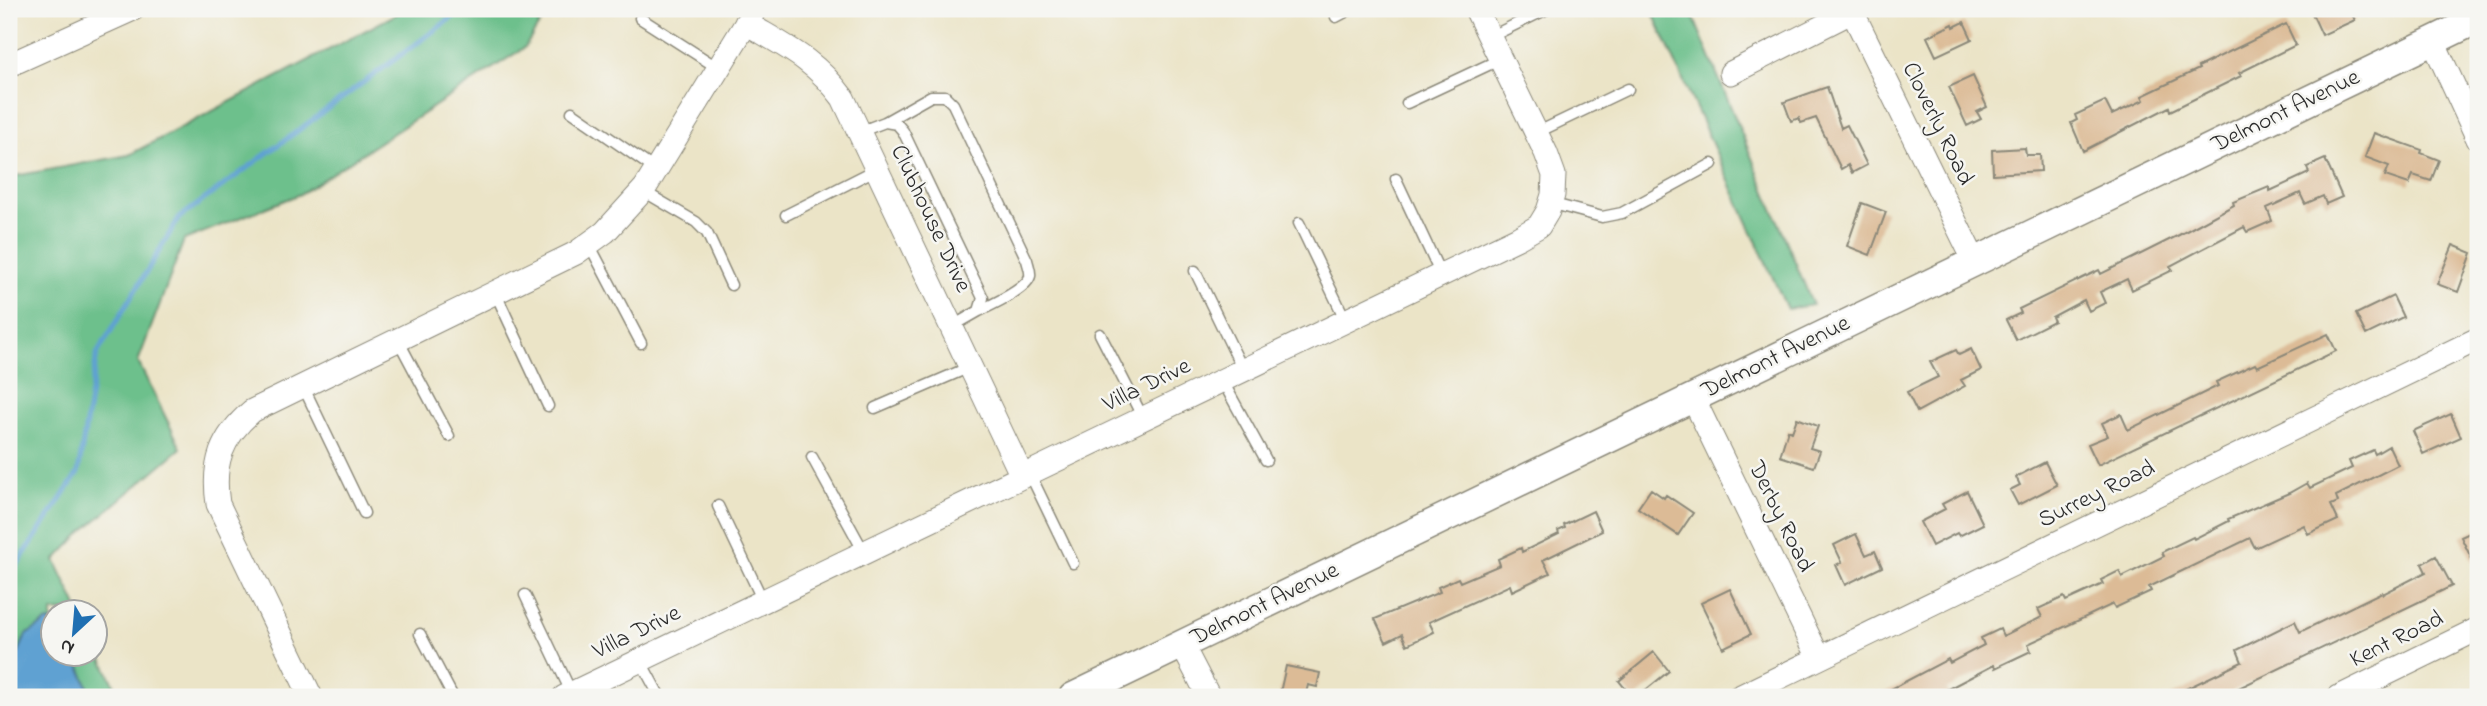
<svg xmlns="http://www.w3.org/2000/svg" width="2487" height="706" font-family="'Indie Flower',sans-serif">
	<style>
		.forest { fill: #6dc08c; stroke: #4c765c; stroke-width: 2 }
		.water { fill: #5ea1d2; stroke: #44667e; stroke-width: 2 }
		.lines { fill: none; stroke-linecap: round; stroke-linejoin: round }
		.stream { stroke: #5ea1d2; stroke-width: 5 }
		.building { fill: #dcbb96 }
		.service-casing { stroke: #8b8879; stroke-width: 13 }
		.minor-casing { stroke: #8b8879; stroke-width: 25 }
		.tertiary-casing { stroke: #8b8879; stroke-width: 31 }
		.service { stroke: #fff; stroke-width: 10 }
		.minor { stroke: #fff; stroke-width: 23 }
		.tertiary { stroke: #fff; stroke-width: 28 }
		.labels { text-anchor: middle; dominant-baseline: central; stroke-width: 5; stroke-linejoin: round; paint-order: stroke }
		.street-label { font-size: 24px; fill: #2b2b2b; stroke: #f6f6f2 }
	</style>
	<rect width="100%" height="100%" fill="#f6f6f2"/>
	<filter id="ink" filterUnits="userSpaceOnUse"><feTurbulence type="fractalNoise" baseFrequency=".0143" numOctaves="2"/><feDisplacementMap in="SourceGraphic" scale="14" xChannelSelector="R" yChannelSelector="G"/><feConvolveMatrix kernelMatrix="1 2 1 2 8 2 1 2 1" color-interpolation-filters="sRGB"/></filter>
	<filter id="wash" filterUnits="userSpaceOnUse"><feTurbulence type="fractalNoise" baseFrequency=".00686" numOctaves="4" result="noise"/><feDisplacementMap in="SourceGraphic" scale="28" xChannelSelector="R" yChannelSelector="G"/><feGaussianBlur stdDeviation="1.57" result="paint"/><feColorMatrix in="noise" values="0 0 0 0 0 0 0 0 0 0 0 0 0 0 0 0 0 1.4 0 .05"/><feComposite in="paint" operator="in"/></filter>
	<g filter="url(#wash)">
		<rect width="100%" height="100%" fill="#ebe4c7"/>
		<path class="forest" d="M406,9h143l-24,38 -225,147 -116,46 -46,122 43,86 -99,84 -27,28 24,51 -27,1v42h42l1,-10 25,53h-111v-520l120,-22z
			M1651,9h39l123,296 -26,4z"/>
		<path class="water" d="M48,621l4,2v31h23l17,43h-83v-23l17,-39z"/>
		<g class="lines">
			<path class="stream" d="M9,577l69,-104 19,-119 82,-136 275,-202 5,-7"/>
		</g>
		<g id="blocks">
			<path class="building" d="M2310,9h39l6,11 -33,15z
				M1964,22l8,17 -36,17 -9,-19 26,-13 1,3z
				M2286,24l10,21 -57,28 2,3 -71,35 -1,-4 -86,44 -12,-28 6,-3 -2,-5 30,-14 7,14 32,-15 -2,-4 57,-27 -1,-2z
				M1973,76l14,31 -10,5 4,7 -14,7 -18,-39z
				M1827,87l14,41 6,-3 20,40 -15,8 -4,-8 -7,4 -25,-51 -15,5 -2,-5 -8,3 -7,-19z
				M2374,133l48,17 -1,3 18,7 -8,21 -18,-6 -4,9 -24,-8 4,-10 -24,-9z
				M2025,148l1,7h14l1,16 -48,3 -1,-24z
				M2325,159l17,38 -16,7 -3,-8 -18,8 -5,-11 -33,15 5,13 -25,11 -3,-5 -74,39 3,4 -41,20 -5,-11 -27,13 5,11 -16,8 -5,-11 -32,17 2,4 -38,19 -10,-20 15,-7 -2,-4 80,-39 2,4 78,-39 55,-30 -1,-3 36,-15 1,4 39,-18 -2,-6z
				M1862,203l24,9 -16,43 -23,-9z
				M2453,245l19,8 -14,39 -21,-8z
				M2393,296l10,21 -37,18 -10,-21z
				M2328,334l8,17 -238,114 -10,-21 20,-8 -6,-13 19,-9 7,16 90,-44 -2,-4 39,-18 2,3z
				M1971,349l10,21 -20,10 4,6 -48,26 -10,-20 31,-15 -8,-15 26,-12 3,5z
				M2451,414l10,23 -38,17 -10,-23z
				M1797,418l21,8 -8,22 10,3 -6,16 -34,-11 8,-26 4,2z
				M2389,446l9,19 -62,31 2,6 -7,3 7,15 -30,14 -4,-9 -49,23 -5,-10 -101,49 2,4 -36,17 -2,-4 -85,40 3,7 -36,17 -1,-3 -48,25 4,7h-74l72,-38 2,4 34,-18 -3,-7 19,-9 3,7 39,-19 -4,-8 26,-12 2,4 37,-17 -2,-4 18,-9 3,6 42,-21 -2,-4 31,-15 1,2 35,-18 -1,-2 61,-26 18,-10 3,5 42,-20 -3,-7 24,-11 2,4z
				M2045,462l12,23 -39,20 -8,-15 10,-5 -4,-8z
				M1651,489l13,9 2,-3 27,18 -15,22 -40,-27z
				M1967,491l16,33 -24,12 -2,-3 -25,13 -12,-24 25,-13 -3,-5z
				M1593,511l9,20 -59,29 7,13 -38,18 -2,-6 -81,37 5,10 -27,13 -5,-11 -16,8 -11,-23 65,-27 -2,-5 20,-9 2,4 40,-17 -2,-6 23,-11 1,4 37,-18 -1,-3 7,-3 -1,-3z
				M2478,529v43l-17,-35z
				M1856,534l10,21 9,-4 7,16 -37,18 -9,-20 6,-3 -8,-17z
				M2436,556l16,30 -232,111h-51l73,-35 -5,-12 58,-29 5,11 82,-40 1,2 43,-22 -4,-8z
				M1730,589l21,45 -28,14 -22,-45z
				M1654,652l15,19 -32,26h-5l-13,-16z
				M1286,666l34,7 -3,14 -9,-2 -3,12h-26z"/>
		</g>
	</g>
	<g filter="url(#ink)">
		<use href="#blocks" fill-opacity="0" stroke="#8b8879" stroke-width="2"/>
		<g class="lines">
			<defs>
				<path id="service" d="M1336,17l15,-8
					M640,18l78,50
					M1490,37l57,-28
					M1407,103l94,-44
					M572,112l84,58
					M885,122l46,-26h14l8,8 74,156c1,5 4,11 3,16 -3,13 -39,29 -51,35
					M859,132l26,-10 12,2 6,7 80,167 -4,13 -28,16
					M1536,133l92,-44
					M1396,179l45,96
					M643,191l53,31 11,11 24,52
					M1550,203l52,14 20,-4 90,-49
					M786,215l91,-46
					M1299,223l47,98
					M589,244l52,99
					M1195,271l48,99
					M495,292l53,114
					M1100,334l43,84
					M398,340l51,96
					M1222,380l44,80
					M303,386l61,127
					M875,408l95,-41
					M812,457l52,95
					M1029,472l44,91
					M718,506l45,95
					M525,595l47,99
					M420,634l33,63
					M640,660l20,37"/>
				<path id="minor" d="M1851,9l124,253
					M746,23c40,24 68,36 97,75l179,378
					M2433,41l45,98
					M9,65l124,-56
					M1731,73l126,-64
					M1693,398l126,260
					M1182,645l27,52
					M311,697l-93,-193c-6,-41 3,-66 34,-93l324,-158 29,-21 40,-44 110,-179
					M564,697l954,-459 21,-12 9,-15 5,-16 1,-20 -8,-22 -70,-144
					M1739,697l739,-358
					M2339,697l139,-68"/>
				<path id="tertiary" d="M1073,697l1405,-678"/>
			</defs>
			<use href="#service" class="service-casing"/>
			<use href="#minor" class="minor-casing"/>
			<use href="#tertiary" class="tertiary-casing"/>
			<use href="#service" class="service"/>
			<use href="#minor" class="minor"/>
			<use href="#tertiary" class="tertiary"/>
		</g>
	</g>
	<g class="labels">
		<g class="street-label">
			<text transform="translate(2286 112) rotate(-26)">Delmont Avenue</text>
			<text transform="translate(1937 124) rotate(64)">Cloverly Road</text>
			<text transform="translate(930 219) rotate(65)">Clubhouse Drive</text>
			<text transform="translate(1776 358) rotate(-26)">Delmont Avenue</text>
			<text transform="translate(1147 386) rotate(-26)">Villa Drive</text>
			<text transform="translate(2097 495) rotate(-26)">Surrey Road</text>
			<text transform="translate(1780 517) rotate(64)">Derby Road</text>
			<text transform="translate(1265 605) rotate(-26)">Delmont Avenue</text>
			<text transform="translate(637 633) rotate(-26)">Villa Drive</text>
			<text transform="translate(2397 640) rotate(-26)">Kent Road</text>
		</g>
	</g>
	<rect width="2487" height="706" fill="none" stroke="#f6f6f2" stroke-width="35"/>
	<g transform="translate(74 633) rotate(206)"><circle r="33" fill="#f6f6f2" stroke="#a5a5a2" stroke-width="2"/>
	<path d="M0-5L12 26L0 18L-12 26Z" fill="#1f6fb2"/>
	<text y="-10" font-size="19" font-weight="bold" text-anchor="middle" fill="#2b2b2b">N</text>
	</g>
</svg>
